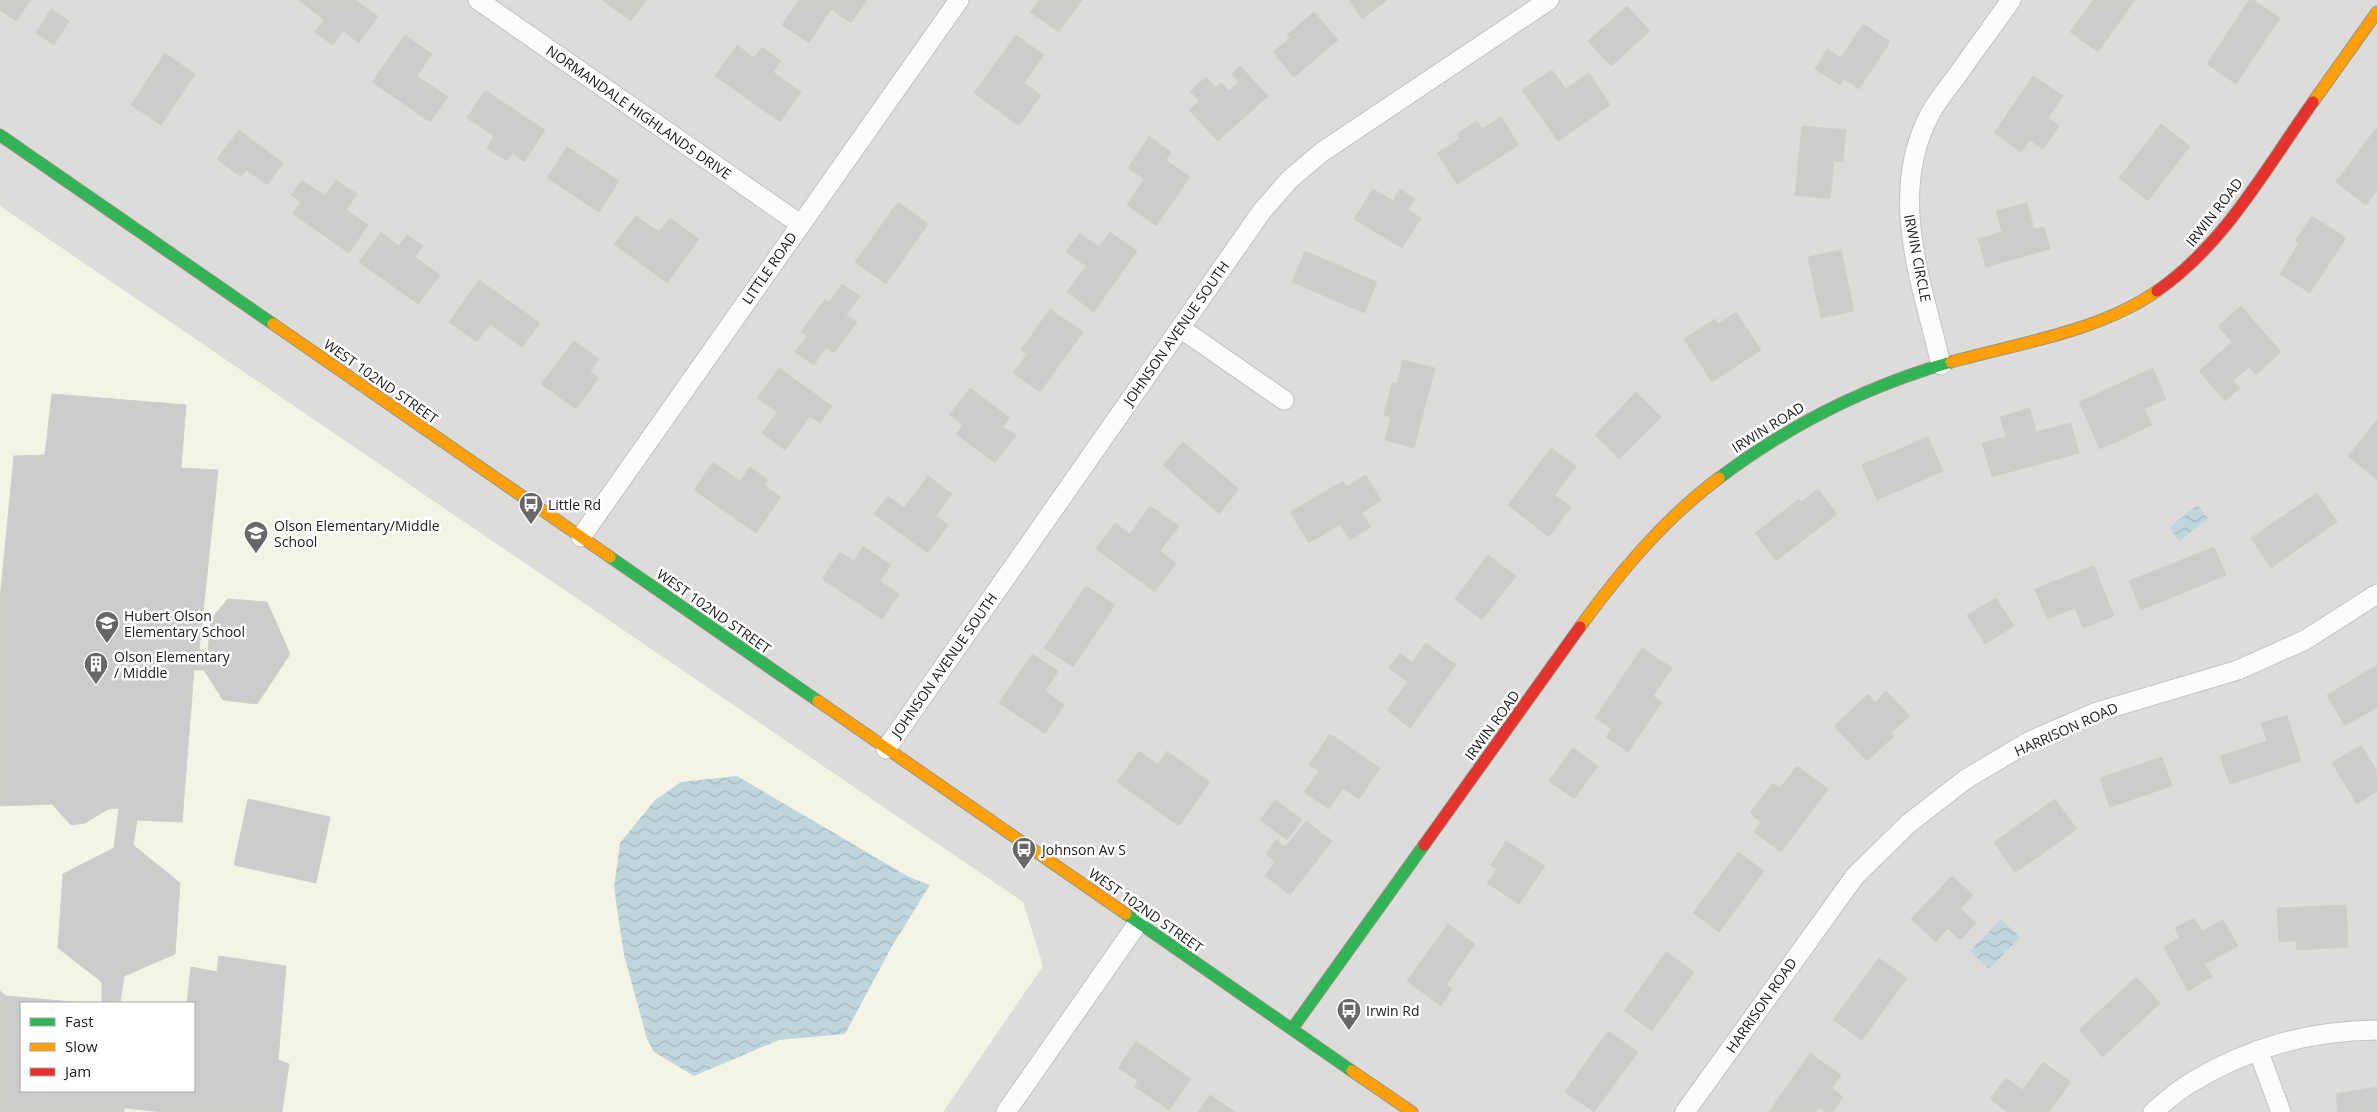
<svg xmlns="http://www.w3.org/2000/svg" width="2377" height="1112" font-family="'Open Sans',sans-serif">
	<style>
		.residential { fill: #dddcda; fill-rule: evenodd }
		.education { fill: #f4f4e6; fill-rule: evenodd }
		.water { fill: url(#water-waves) }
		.building { fill: #ceccca; stroke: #d0ceca }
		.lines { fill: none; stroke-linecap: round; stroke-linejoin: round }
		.street-casing { stroke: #c3c3c1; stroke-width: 21 }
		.fast-casing { stroke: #939583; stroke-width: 13 }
		.slow-casing { stroke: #939583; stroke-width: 13 }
		.jam-casing { stroke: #939583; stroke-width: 13 }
		.street { stroke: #fcfcfc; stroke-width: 19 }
		.fast { stroke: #30b455; stroke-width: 11 }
		.slow { stroke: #ff9f0a; stroke-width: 11 }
		.jam { stroke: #e5322d; stroke-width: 11 }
		.labels { text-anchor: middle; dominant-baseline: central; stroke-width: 5; stroke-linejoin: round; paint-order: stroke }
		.street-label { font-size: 14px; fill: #202020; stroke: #fff }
		.poi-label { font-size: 14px; fill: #202020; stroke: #fff; text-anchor: start }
	</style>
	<defs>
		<pattern id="water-waves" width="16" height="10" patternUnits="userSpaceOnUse" patternTransform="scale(1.25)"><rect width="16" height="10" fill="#c0d6dc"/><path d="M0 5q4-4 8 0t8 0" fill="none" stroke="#a5b7bc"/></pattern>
	</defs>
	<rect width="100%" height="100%" fill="#edece9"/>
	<path class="residential" d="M0,0h2377v1112h-2377zM21,1003h173v88h-173z"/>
	<path class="education" d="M0,206l1023,696 20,64 -100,146h-943zM21,1003h173v88h-173z"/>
	<path class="water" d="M2197,505l11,13 -28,23 -11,-13z
		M737,776l172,101 21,8 -38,61 -47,88 -66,6 -85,36 -40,-24 -7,-13 -23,-84 -10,-67 6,-45 35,-43 26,-18z
		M2001,919l19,18 -31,32 -19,-18z"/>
	<path class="building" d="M0,0h31l-15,21 -16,-11z
		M299,0h56l23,16 -19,27 -16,-12 -10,14 -18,-13 9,-12z
		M602,0h45l-16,21z
		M799,0h68l-16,23 -20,-14 -22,34 -27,-18z
		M1039,0h43l-23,32 -29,-20z
		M1349,0h38l-25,19z
		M2093,0h42l-37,52 -28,-20z
		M2249,0h4l27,18 -44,66 -29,-20z
		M1627,6l23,25 -39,35 -23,-25z
		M51,9l18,12 -15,24 -18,-12z
		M1314,12l24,28 -44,37 -21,-25 17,-14 -3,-3z
		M1863,24l27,18 -31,47 -15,-10 -4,6 -25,-16 12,-20 14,9z
		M405,35l27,19 -15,22 31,21 -18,25 -58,-40z
		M1016,35l28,20 -20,28 17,12 -22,31 -45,-33z
		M737,45l17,13 8,-11 19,14 -8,11 28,20 -21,30 -65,-46z
		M165,53l30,21 -34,51 -30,-20z
		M1240,66l28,30 -50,45 -29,-31 10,-9 -9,-10 16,-14 10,11 5,-5 8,8 10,-9 -7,-8z
		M1552,70l14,19 23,-16 21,32 -52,36 -36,-51z
		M2033,76l30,20 -15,22 11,8 -16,23 -13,-9 -9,12 -27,-19z
		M485,90l60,40 -21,32 -12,-9 -5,8 -20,-13 7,-12 -27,-18z
		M1501,117l18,28 -62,39 -20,-31 23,-14 -3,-5 20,-13 5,8z
		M2161,124l29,22 -42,55 -29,-23z
		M1802,126l44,4 -3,32 -9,-1 -4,38 -35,-4z
		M2377,127v63l-11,15 -30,-23z
		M239,130l44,33 -16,22 -21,-15 -5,7 -24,-18z
		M1149,136l22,16 -5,8 24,17 -34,49 -29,-21 17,-26 -16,-11z
		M567,147l52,34 -20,31 -52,-34z
		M302,180l23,16 11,-16 21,14 -11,16 22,15 -19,28 -56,-39 8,-12 -10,-7z
		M1373,189l20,12 7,-12 15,10 -7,11 13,8 -19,30 -48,-29z
		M898,202l30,22 -42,60 -31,-22z
		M2027,203l7,26 10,-2 6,22 -64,18 -8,-28 24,-7 -6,-21z
		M636,216l23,16 11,-14 29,21 -32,44 -53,-39z
		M2312,216l34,22 -36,55 -30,-19 19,-31 -4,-2z
		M381,232l18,14 8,-11 16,11 -8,11 25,18 -22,29 -59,-42z
		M1110,232l27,19 -43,61 -27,-20 19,-26 -20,-14 14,-19 19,14z
		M1841,250l13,61 -33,7 -13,-61z
		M1305,251l72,31 -13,31 -72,-31z
		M479,280l61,43 -18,24 -32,-23 -13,18 -28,-20z
		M842,284l18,12 -14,19 11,7 -23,31 -8,-6 -12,18 -19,-13 12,-16 -6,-4 24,-33 4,3z
		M2241,306l40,46 -25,23 -7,-8 -16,14 7,7 -15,13 -26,-30 33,-29 -14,-16z
		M1050,309l33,23 -43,60 -27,-19 14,-19 -6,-4z
		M1736,312l25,38 -49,32 -28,-43 31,-20 3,5z
		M574,341l25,18 -9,13 9,6 -23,31 -35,-25z
		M1403,360l32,8 -21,80 -29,-8 6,-23 -7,-2 8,-32 5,1z
		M779,368l53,38 -12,17 -10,-7 -25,34 -23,-17 15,-21 -20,-14z
		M2153,368l13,31 -22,10 8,16 -52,24 -21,-47z
		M970,388l40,30 -7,9 13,8 -21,28 -39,-29 7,-9 -14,-10z
		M1636,392l25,25 -42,42 -24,-24z
		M52,394l134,11 -5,63 37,2 -19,180 9,1 3,-32 17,-20 39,3 23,52 -33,50 -34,-4 -19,-30h-10l-12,152 -45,-2 -4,25 47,38 -5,71 -51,22 -4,27h-18v-21l-44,-34 5,-74 51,-26 5,-40 -11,1 -23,14 -14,2 -19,-21 -52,2v-206l14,-144 31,-1z
		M2030,408l6,24 35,-9 8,30 -87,24 -10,-34 24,-6 -6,-20z
		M2377,420v60l-29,-24z
		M1928,437l15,34 -66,29 -15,-35z
		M1183,442l56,47 -20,25 -56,-49z
		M1551,448l25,18 -21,29 16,12 -22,30 -41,-32z
		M713,462l27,19 10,-14 18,13 -4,5 17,12 -25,36 -62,-43z
		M1366,475l15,25 -19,13 9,14 -21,13 -10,-16 -31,19 -19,-31 53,-31 3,6z
		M928,476l24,18 -16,22 12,9 -20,28 -54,-39 14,-18 16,12z
		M1818,489l19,25 -61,47 -21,-28 44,-34 2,3z
		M2317,493l20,29 -66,46 -20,-30z
		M1150,506l29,20 -19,25 16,12 -21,29 -59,-43 19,-26 15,11z
		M863,546l28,19 -11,16 19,13 -17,25 -60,-40 18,-27 14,9z
		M2214,547l12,28 -85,35 -12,-29z
		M1488,555l28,21 -34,44 -27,-21z
		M2094,566l20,50 -31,12 -8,-20 -28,11 -12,-30z
		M1086,586l29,19 -42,62 -29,-19z
		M1996,598l18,28 -29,18 -18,-29z
		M1426,643l30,22 -46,63 -23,-18 21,-28 -19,-14 11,-15 12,9z
		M1642,648l30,20 -19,28 9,6 -34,50 -22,-15 6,-8 -17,-11z
		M1032,654l26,17 -13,20 19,14 -19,29 -46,-31z
		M2377,665v42l-32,19 -18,-31z
		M1886,691l24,25 -19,17 3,3 -27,25 -33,-35 34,-32 7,8z
		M2287,715l14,46 -71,23 -10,-28 47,-15 -6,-18z
		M1330,734l50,34 -21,31 -16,-11 -14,21 -25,-17 15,-21 -10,-6z
		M2361,745l16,26v20l-20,13 -25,-41z
		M1573,748l25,18 -24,33 -25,-18z
		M1139,751l19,14 9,-14 43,31 -31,44 -62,-44z
		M2162,757l10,29 -62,21 -10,-29z
		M1797,766l31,23 -47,63 -27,-20 7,-10 -11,-9 23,-30 7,5z
		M248,799l82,18 -14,66 -82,-18z
		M2055,799l22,30 -62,44 -21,-31z
		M1275,800l27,19 -15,21 -27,-20z
		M1306,821l26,20 -42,54 -25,-19 10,-14 -9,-8 10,-14 9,7z
		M1506,841l39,25 -26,38 -32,-21 10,-14 -6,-4z
		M1738,852l26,19 -45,61 -26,-19z
		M1952,876l21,19 -13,14 16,14 -16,17 -12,-12 -12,14 -25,-23z
		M2346,905l2,42 -51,3 -1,-9 -17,1 -2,-34z
		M2194,918l8,13 21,-11 15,26 -33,18 7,13 -24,14 -24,-44 16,-9 -5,-10z
		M1448,924l27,20 -29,41 6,4 -11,17 -34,-25z
		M1666,952l28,20 -42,59 -28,-20z
		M219,956l67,10 -8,94 11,4 -7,48h-119l-38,-4 -1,4h-124v-121l6,5 78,7h-63v88h173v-88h-7l4,-36 26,5z
		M1879,958l28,20 -45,62 -29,-20z
		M2136,977l24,26 -57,54 -24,-27z
		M1608,1031l30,21 -44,60 -29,-20z
		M1136,1041l55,38 -22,31 -35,-24 4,-5 -20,-13z
		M1810,1053l31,22 -9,13 11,9 -10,15h-7l-7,-4 -3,4h-47z
		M2043,1062l28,20 -22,30h-42l-17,-13 16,-21 17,12z
		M2377,1087v25h-39l-2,-18z
		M1210,1095l25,17h-37z"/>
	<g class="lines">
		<defs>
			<path id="street" d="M478,0l322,224
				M1180,328l104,72
				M1941,365c-19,-83 -54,-170 -11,-251 7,-13 17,-25 26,-37 18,-26 37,-51 55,-77
				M581,537l378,-537
				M886,749l376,-538 28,-32 32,-27 227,-152
				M2258,1050l23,62
				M1006,1112l132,-189
				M1685,1112l170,-236 53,-52 58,-45 64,-38 67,-29 141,-42 67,-30 72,-46
				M2153,1112c12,-10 25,-22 39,-30 58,-35 117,-51 185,-52"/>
			<path id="fast" d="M0,135l273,189
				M1719,478c70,-53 148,-92 232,-116
				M610,557l208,144
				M1126,914l226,157
				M1292,1029l132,-184"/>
			<path id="slow" d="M2313,102l64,-90
				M273,324l337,233
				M1951,362c68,-19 147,-30 206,-71
				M1580,627c40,-55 84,-108 139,-149
				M818,701l308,213
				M1352,1071l60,41"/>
			<path id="jam" d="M2157,291c68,-47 109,-123 156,-189
				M1424,845l156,-218"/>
		</defs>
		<use href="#street" class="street-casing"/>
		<use href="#fast" class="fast-casing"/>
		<use href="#slow" class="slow-casing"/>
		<use href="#jam" class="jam-casing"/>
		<use href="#street" class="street"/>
		<use href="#fast" class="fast"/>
		<use href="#slow" class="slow"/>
		<use href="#jam" class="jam"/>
	</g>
	<defs>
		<symbol id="bus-pin" viewBox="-11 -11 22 30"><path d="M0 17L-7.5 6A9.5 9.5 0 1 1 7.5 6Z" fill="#686766" stroke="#fff"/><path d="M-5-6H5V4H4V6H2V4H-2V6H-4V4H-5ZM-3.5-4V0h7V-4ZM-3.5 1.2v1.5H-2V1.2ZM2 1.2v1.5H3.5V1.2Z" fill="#fff"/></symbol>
		<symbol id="school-pin" viewBox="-11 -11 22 30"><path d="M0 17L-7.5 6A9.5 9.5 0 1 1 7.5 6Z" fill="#686766" stroke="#fff"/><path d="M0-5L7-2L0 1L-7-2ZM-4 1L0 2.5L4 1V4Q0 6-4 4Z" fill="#fff"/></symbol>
		<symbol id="building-pin" viewBox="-11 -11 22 30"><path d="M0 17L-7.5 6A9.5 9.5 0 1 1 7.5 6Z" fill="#686766" stroke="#fff"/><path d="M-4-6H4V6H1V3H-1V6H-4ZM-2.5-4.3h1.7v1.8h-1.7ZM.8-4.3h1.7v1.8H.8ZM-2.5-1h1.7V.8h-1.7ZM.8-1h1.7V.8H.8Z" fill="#fff"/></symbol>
	</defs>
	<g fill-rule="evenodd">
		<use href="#bus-pin" x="517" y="490" width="28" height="38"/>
		<use href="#school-pin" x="242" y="519" width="28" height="38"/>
		<use href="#school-pin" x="93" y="609" width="28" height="38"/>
		<use href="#building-pin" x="82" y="650" width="28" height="38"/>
		<use href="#bus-pin" x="1010" y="835" width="28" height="38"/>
		<use href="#bus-pin" x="1335" y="996" width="28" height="38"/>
	</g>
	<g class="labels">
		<g class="street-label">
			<text transform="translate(639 112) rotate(35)">NORMANDALE HIGHLANDS DRIVE</text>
			<text transform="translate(2214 212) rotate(-52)">IRWIN ROAD</text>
			<text transform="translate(1918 258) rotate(79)">IRWIN CIRCLE</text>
			<text transform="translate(769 268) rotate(-55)">LITTLE ROAD</text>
			<text transform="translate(1176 333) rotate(-55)">JOHNSON AVENUE SOUTH</text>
			<text transform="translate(381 381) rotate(35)">WEST 102ND STREET</text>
			<text transform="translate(1768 427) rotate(-32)">IRWIN ROAD</text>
			<text transform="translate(714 611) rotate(35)">WEST 102ND STREET</text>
			<text transform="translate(944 665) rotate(-55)">JOHNSON AVENUE SOUTH</text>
			<text transform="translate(1492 725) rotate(-54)">IRWIN ROAD</text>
			<text transform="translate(2066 729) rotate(-24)">HARRISON ROAD</text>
			<text transform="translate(1146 910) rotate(35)">WEST 102ND STREET</text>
			<text transform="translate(1761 1005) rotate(-55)">HARRISON ROAD</text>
		</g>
		<g class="poi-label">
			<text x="548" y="504">Little Rd</text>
			<text x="274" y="525">Olson Elementary/Middle<tspan x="274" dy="16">School</tspan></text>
			<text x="124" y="615">Hubert Olson<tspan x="124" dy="16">Elementary School</tspan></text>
			<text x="114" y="656">Olson Elementary<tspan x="114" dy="16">/ Middle</tspan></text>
			<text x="1042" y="849">Johnson Av S</text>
			<text x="1366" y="1010">Irwin Rd</text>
		</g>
	</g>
	<rect x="20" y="1002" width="175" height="90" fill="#ffffff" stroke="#a6a6a6"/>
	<rect x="30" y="1018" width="25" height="8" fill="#30b455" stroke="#a6a6a6"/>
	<text x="65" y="1027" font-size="15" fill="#202020">Fast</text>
	<rect x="30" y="1043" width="25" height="8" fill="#ff9f0a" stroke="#a6a6a6"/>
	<text x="65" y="1052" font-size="15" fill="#202020">Slow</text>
	<rect x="30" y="1068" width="25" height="8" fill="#e5322d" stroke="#a6a6a6"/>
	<text x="65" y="1077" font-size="15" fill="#202020">Jam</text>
</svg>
